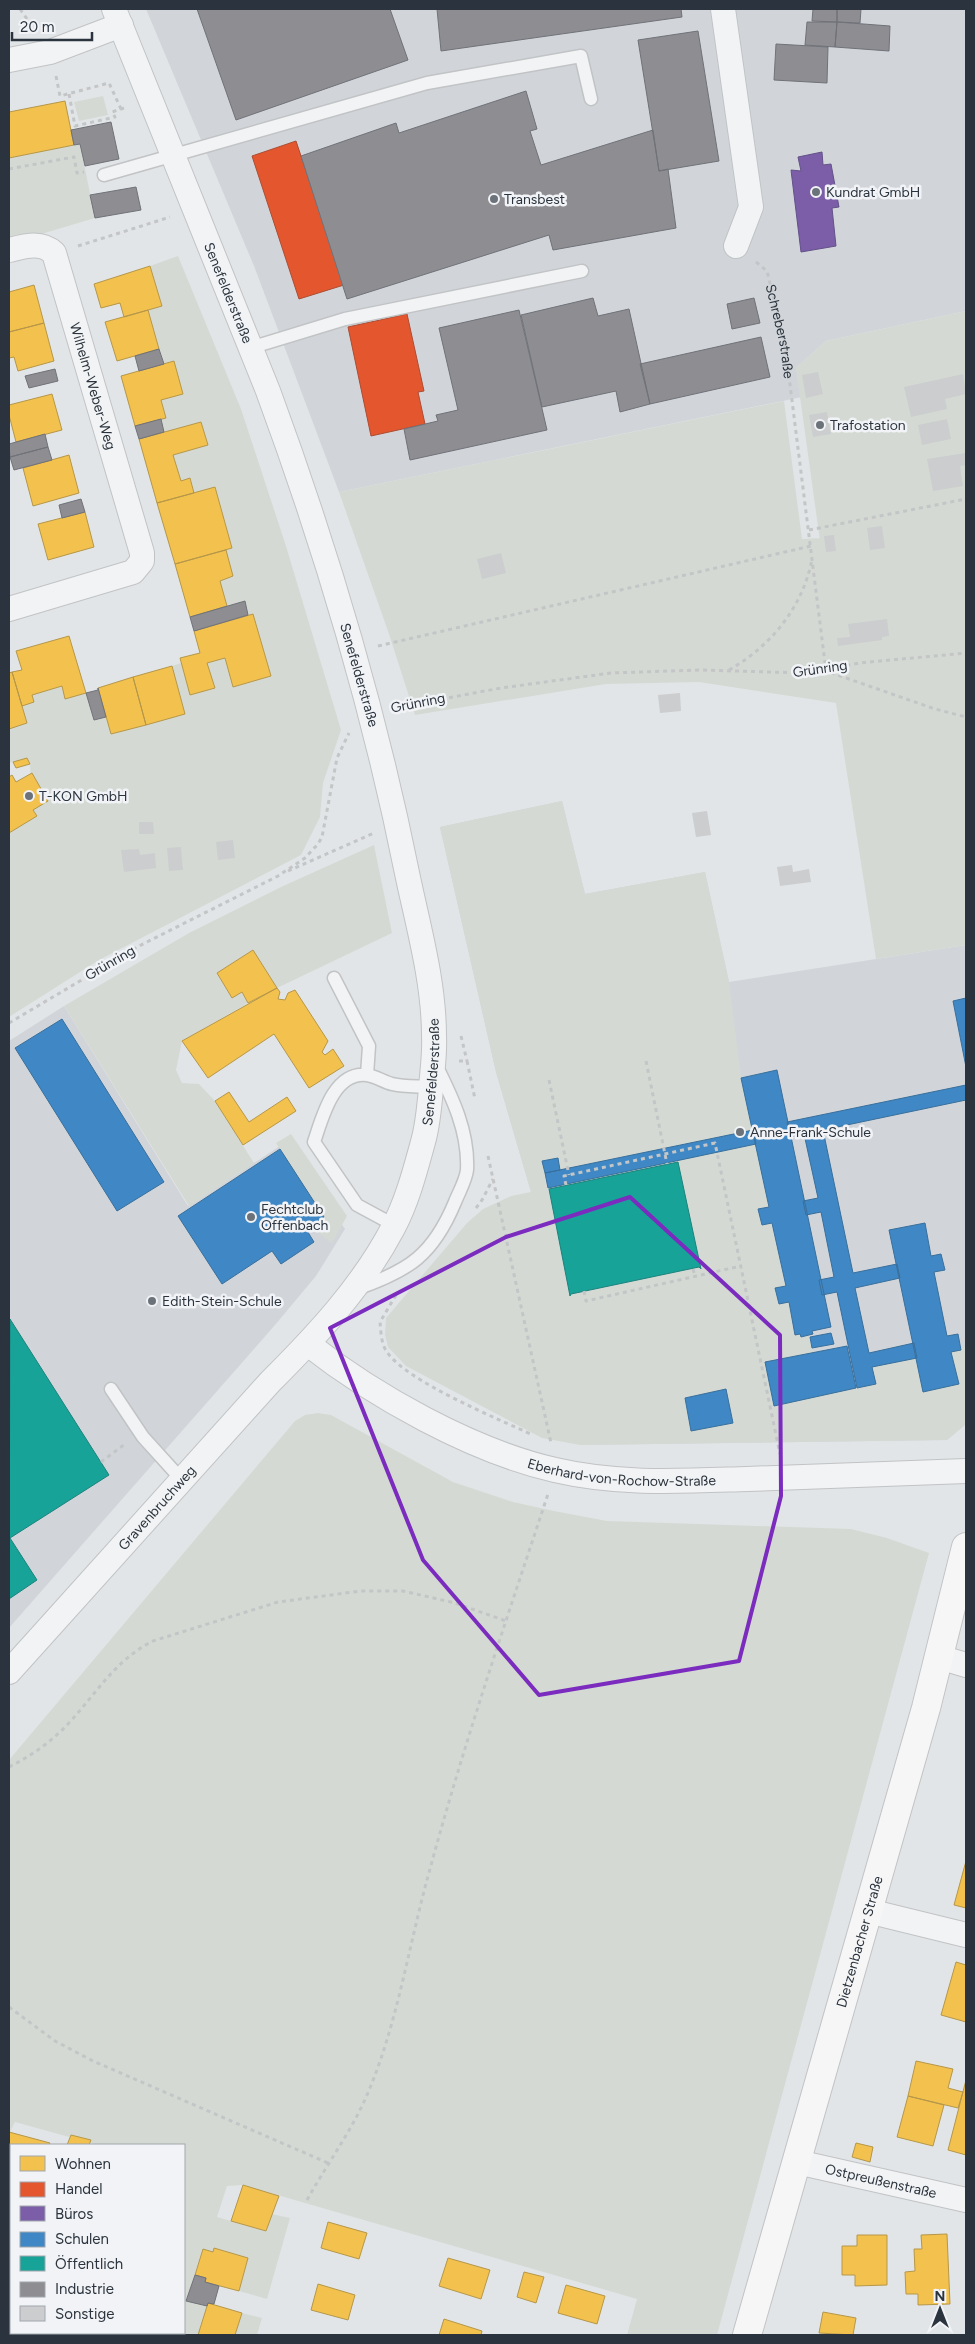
<svg xmlns="http://www.w3.org/2000/svg" width="975" height="2344" font-family="Figtree,sans-serif">
	<style>
		.built { fill: #d1d5da }
		.green { fill: #d4dad3 }
		.homes { fill: #f2c14e; stroke: #b69749 }
		.shops { fill: #e4572e; stroke: #ac4c33 }
		.offices { fill: #7b5ea7; stroke: #635188 }
		.schools { fill: #3f88c5; stroke: #396f9c }
		.public { fill: #17a398; stroke: #1d827d }
		.industry { fill: #8d8d92; stroke: #707279 }
		.building { fill: #cbcdcf }
		.lines { fill: none; stroke-linecap: round; stroke-linejoin: round }
		.service-casing { stroke: #c1c3c5; stroke-width: 15 }
		.minor-casing { stroke: #c1c3c5; stroke-width: 26 }
		.secondary-casing { stroke: #c1c3c5; stroke-width: 30 }
		.path { stroke: #c3c5c7; stroke-width: 3; stroke-dasharray: 4 4; stroke-linecap: butt }
		.service { stroke: #f2f3f4; stroke-width: 12 }
		.minor { stroke: #f2f3f4; stroke-width: 24 }
		.secondary { stroke: #f6f6f6; stroke-width: 28 }
		.marked { fill: none; stroke: #7b2cbf; stroke-width: 4; stroke-linejoin: round }
		.poi-dot { fill: #6b7279; stroke: #f1f3f6; stroke-width: 2 }
		.labels { text-anchor: middle; dominant-baseline: central; stroke-width: 5; stroke-linejoin: round; paint-order: stroke }
		.poi-label { font-size: 14px; fill: #2b343e; stroke: #f1f3f6; text-anchor: start }
		.street-label { font-size: 14px; fill: #2b343e; stroke: #f1f3f6 }
	</style>
	<rect width="100%" height="100%" fill="#e2e5e7"/>
	<path class="built" d="M146,9h820v302l-140,30 -30,27 6,29 -463,95 -85,-226z
		M562,801l23,93 120,-22 24,110 237,-37v479l-19,16 -367,5 -49,-253 -35,-120 -56,-245z
		M64,1006l124,200 98,-64 59,87 -29,47 -41,49 -266,303v-587z"/>
	<path class="green" d="M103,96l5,19 -29,6 -5,-19z
		M80,144l15,74 -67,20 -19,4v-84z
		M178,256l63,153 45,137 55,184 -18,53 -3,34 -19,38 -202,105 -90,57v-184l28,-17 -4,-6 -3,-46 -3,-6 -18,5v-34l18,-6 -5,-17 12,-4 -2,-7 30,-9 4,12 20,-5 8,27 12,-3 5,17 74,-20 -13,-48 9,-3 9,32 24,-7 -7,-25 18,-5 8,29 38,-11 -18,-62 -5,1 -3,-13 -18,4 -7,-25 13,-5 -10,-25 9,-3 -17,-61 -21,6 -4,-15 -9,3 -8,-26 35,-10 -7,-23 -37,10 -3,-13 5,-1 -5,-18 22,-6 -9,-33 -10,3 -16,-54 14,-5 -12,-39z
		M966,311v634l-90,14 -40,-256 -137,-21 -93,2 -191,31 -26,-81 -50,-142 445,-91 18,138 18,-1 1,10 -25,-180 30,-27z
		M562,801l23,93 120,-22 24,110 12,96 28,129 -11,2 4,16 10,-2 14,63 -11,3 4,15 10,-2 5,33 6,-1 1,3 8,-2 4,18 -48,9 9,44 101,-22 -3,-17 94,-20v77l-19,16 -367,5 -38,-7 -136,-72 -18,-19 -3,-12 1,-17 81,-95 16,-14 28,-13 20,-4 -35,-120 -56,-245z
		M374,845l18,88 -115,55 -24,-37 -36,22 15,25 10,-6 6,11 -66,38 -6,29 6,13 17,1 16,17 39,62 -65,43 -125,-200 125,-73 92,-46z
		M291,1134l56,82 -15,27 -12,-9 -8,-10 12,-8 -48,-73z
		M318,1413l13,2 122,67 60,20 41,9 53,10 244,8 36,9 42,15 -212,782h-90l10,-36 -394,-114 -16,1 -10,31 49,14 5,-17 19,4 -23,81 -28,-8 9,-33 -34,-10 -1,4 -10,-3 -17,52 21,5 -9,29h-83l-9,-2h78v-188h-86l-83,-23 -6,12v-374l286,-339 10,-6z
		M242,2313l20,5 -5,17h-22z"/>
	<path class="homes" d="M65,101l9,44 -65,13v-46z
		M150,266l12,40 -38,11 -4,-14 -19,5 -7,-24z
		M34,285l10,38 -35,9v-40z
		M148,310l11,39 -42,12 -12,-39z
		M44,323l10,38 -36,10 -4,-14 -5,1v-26z
		M174,361l9,33 -22,6 5,18 -31,8 -14,-50z
		M52,394l10,36 -46,12 -7,-27v-10z
		M201,422l7,23 -35,10 8,26 9,-3 4,15 -37,10 -18,-64z
		M69,455l10,38 -46,13 -10,-38z
		M215,487l17,61 -57,16 -18,-61z
		M85,512l9,35 -46,13 -10,-36z
		M226,550l7,26 -13,5 7,25 -37,11 -15,-53z
		M253,614l18,62 -38,11 -8,-29 -18,5 8,25 -25,7 -10,-37 20,-5 -6,-22z
		M69,636l17,57 -21,6 -3,-13 -30,9 2,7 -12,4 -10,-34 10,-2 -6,-19z
		M172,666l13,48 -39,11 -13,-48z
		M12,672l15,51 -18,6v-56z
		M133,677l13,48 -35,9 -13,-46z
		M27,758l3,6 -14,4 -3,-6z
		M32,773l16,28 -15,9 4,6 -28,17v-56l3,-2 4,7z
		M253,950l24,38 -29,15 -6,-11 -10,6 -15,-25z
		M277,988l3,4 -2,7 7,1 3,-7 7,-3 33,51 -6,11 3,3 8,-6 11,17 -35,22 -35,-54 -66,44 -26,-37z
		M229,1092l20,30 38,-25 9,14 -53,34 -28,-44z
		M966,1861v47l-12,-3z
		M956,1962l10,3v57l-25,-7z
		M916,2061l37,8 -5,19 15,4 -5,16 -50,-12z
		M966,2080v75l-18,-5z
		M908,2096l36,9 -11,41 -36,-9z
		M9,2132l41,11 -1,2h-38v14h-2z
		M71,2135l20,5 -2,5h-22z
		M856,2143l17,4 -3,15 -18,-5z
		M243,2185l36,11 -13,35 -35,-10z
		M9,2210l2,1v40l-2,-1z
		M328,2222l39,11 -8,26 -38,-11z
		M947,2234l3,70 -32,1v-11h-12l-1,-22 10,-1 -1,-22h8l-1,-14z
		M857,2235h30v50l-32,1v-11h-13v-29h15z
		M214,2248l34,10 -9,33 -34,-9 1,-4 -11,-3 8,-26 10,3z
		M448,2258l42,12 -9,29 -42,-13z
		M524,2272l20,5 -8,26 -19,-6z
		M318,2284l37,11 -7,25 -37,-10z
		M566,2285l39,11 -8,28 -39,-11z
		M208,2303l34,10 -7,22h-37z
		M823,2312l33,6 -3,17 -34,-2z
		M444,2319l38,12 -1,4h-42z"/>
	<path class="shops" d="M296,141l48,144 -45,14 -47,-143z
		M407,314l17,77 -6,1 7,32 -54,12 -23,-109z"/>
	<path class="offices" d="M822,152l1,13 8,-1 8,43 -7,1 4,38 -35,6 -10,-82 10,1 -3,-14z"/>
	<path class="schools" d="M966,998v69l-13,-66z
		M62,1019l102,163 -47,29 -102,-163z
		M777,1070l54,257 -19,4 1,3 -12,3 -1,-3 -5,1 -6,-33 -10,2 -4,-16 11,-2 -14,-63 -10,2 -4,-16 11,-2 -28,-129z
		M966,1085v15l-143,30 30,143 44,-9 3,14 -45,10 14,65 45,-10 3,15 -45,9 4,17 -19,4 -20,-96 -15,3 -3,-15 15,-3 -13,-65 -15,3 -3,-14 15,-3 -14,-64 -15,3 -2,-15z
		M753,1130l3,14 -208,44 -3,-15z
		M280,1149l44,68 -18,12 8,13 -33,22 -9,-13 -50,33 -44,-68z
		M558,1158l2,12 -15,3 -3,-12z
		M925,1223l6,33 10,-2 4,16 -11,2 13,64 11,-2 3,16 -10,2 8,32 -36,8 -34,-162z
		M831,1333l3,11 -22,4 -2,-11z
		M847,1346l9,42 -82,18 -9,-44z
		M726,1389l7,34 -42,8 -6,-33z"/>
	<path class="public" d="M678,1162l23,107 -2,-2 -128,27 -1,2 -21,-107z
		M10,1319l99,156 -99,63 27,42 -28,19z"/>
	<path class="industry" d="M197,9h193l18,51 -172,60z
		M437,9h244l1,8 -241,34z
		M813,9h24v13l-25,-1z
		M837,9h24l-1,14 -23,-1z
		M807,22h30l-2,25 -30,-2z
		M837,22l53,4 -1,25 -54,-4z
		M698,31l21,130 -60,10 -21,-131z
		M776,44l52,3 -1,36 -53,-3z
		M526,91l11,38 -7,2 11,34 112,-35 6,41 9,-2 8,59 -123,22 -4,-15 -202,64 -46,-143 95,-33 3,10z
		M111,122l8,37 -34,7 -5,-22 -6,1 -3,-15z
		M136,187l5,23 -46,8 -5,-23z
		M593,298l5,18 31,-7 21,95 -30,8 -4,-21 -74,16 -21,-92z
		M754,298l6,25 -28,6 -5,-25z
		M519,310l28,120 -137,30 -6,-31 34,-8 -2,-6 22,-5 -19,-82z
		M761,337l9,40 -120,27 -10,-40z
		M159,349l5,15 -25,7 -4,-15z
		M55,369l3,12 -29,7 -4,-12z
		M161,419l3,13 -25,7 -4,-13z
		M45,434l3,13 -38,10 -1,-13z
		M48,447l4,13 -38,10 -4,-13z
		M81,499l4,13 -23,6 -3,-13z
		M245,601l3,14 -54,16 -4,-14z
		M98,688l8,29 -12,3 -8,-27 12,-3z
		M195,2275l11,3 -1,4 14,4 -5,18 -6,-1 -1,3 -21,-5z"/>
	<path class="building" d="M818,372l5,22 -17,4 -4,-23z
		M963,374l3,20 -21,5 2,10 -36,8 -7,-30z
		M827,412l4,22 -18,3 -4,-22z
		M947,419l4,20 -29,6 -4,-20z
		M966,453v12l-6,1 3,20 -30,5 -6,-32z
		M882,526l3,22 -15,2 -3,-22z
		M834,535l2,16 -10,1 -2,-16z
		M501,553l5,20 -24,6 -5,-20z
		M887,619l2,17 -7,1v3l-44,6 -1,-8 13,-1 -2,-13z
		M680,693l1,18 -21,2 -2,-18z
		M707,811l4,24 -15,2 -4,-24z
		M139,822h14l1,12h-15z
		M233,840l2,18 -17,2 -2,-18z
		M181,847l2,23 -14,1 -2,-23z
		M139,849l1,6 15,-2 1,15 -32,4 -3,-22z
		M792,865l1,7 16,-3 2,13 -31,4 -3,-19z"/>
	<g class="lines">
		<defs>
			<path id="service" d="M104,175l323,-92 154,-27 10,43
				M250,348l95,-29 237,-48
				M334,978l35,68 -2,29
				M394,1225l-37,-20 -43,-63c8,-23 19,-71 53,-67 8,1 17,7 25,9 12,3 26,2 39,3
				M356,1289c53,-18 77,-34 99,-87 4,-10 11,-22 12,-32 2,-38 -15,-73 -31,-105
				M111,1389l32,48 39,43"/>
			<g id="minor">
				<path d="M723,9l28,198 -15,39"/>
				<path d="M9,60l41,-8 71,-27"/>
				<path id="s2" d="M9,250c16,-4 32,-9 45,3l88,300v8l-9,11 -124,37"/>
				<path id="s3" d="M308,1344c66,52 164,107 247,126 64,15 128,11 192,9 73,-2 146,-5 219,-8"/>
				<path d="M939,1657l27,8"/>
				<path id="s4" d="M9,1672l261,-290c47,-47 92,-95 123,-154 14,-26 22,-57 30,-86 5,-17 6,-35 8,-53 1,-17 4,-35 3,-53 0,-55 -16,-110 -27,-163 -33,-164 -81,-325 -139,-482l-154,-382"/>
				<path d="M868,1911l98,24"/>
				<path id="s5" d="M797,2162l169,38"/>
				<path d="M9,2317h2"/>
				<path d="M66,2333l8,2"/>
			</g>
			<g id="secondary">
				<path id="s6" d="M747,2335l179,-627 40,-161"/>
			</g>
		</defs>
		<use href="#service" class="service-casing"/>
		<use href="#minor" class="minor-casing"/>
		<use href="#secondary" class="secondary-casing"/>
		<g class="path">
			<path d="M20,9l15,21"/>
			<path d="M56,76l4,20 49,-13 12,26"/>
			<path d="M69,94l6,32 40,-9 -3,-5 15,-5"/>
			<path d="M9,169l65,-12 3,16 7,-1"/>
			<path d="M78,246l92,-29"/>
			<path id="s1" d="M756,262l11,9 18,74 41,326 109,38 31,8"/>
			<path d="M809,530l157,-31"/>
			<path d="M378,646l433,-100"/>
			<path d="M729,670c42,-24 74,-63 83,-111"/>
			<path d="M394,708l107,-20 110,-15 88,-3 107,3 53,-10 107,-10"/>
			<path d="M288,871l86,-38"/>
			<path d="M9,1023l130,-77 139,-70 27,-18 13,-14 4,-7 15,-79 12,-25"/>
			<path d="M461,1036l6,25"/>
			<path d="M459,1061h8l8,38"/>
			<path d="M646,1061l21,103"/>
			<path d="M549,1080l20,95"/>
			<path d="M488,1156l63,287"/>
			<path d="M566,1185l-2,-9 151,-33 65,311"/>
			<path d="M476,1208l6,-8 11,-21"/>
			<path d="M693,1269l2,7"/>
			<path d="M584,1291l2,10 155,-35"/>
			<path d="M396,1295l-16,27c1,10 1,22 7,30 19,29 111,67 146,83"/>
			<path d="M101,1462l24,-18"/>
			<path d="M9,1767c22,-11 42,-25 59,-43 28,-30 47,-64 85,-83l125,-39 83,-11h42l52,12 51,18"/>
			<path d="M9,2007l46,34 38,20 235,102"/>
			<path d="M307,2200c20,-36 44,-68 60,-105 31,-72 42,-152 63,-226 34,-126 77,-251 118,-375"/>
		</g>
		<use href="#service" class="service"/>
		<use href="#minor" class="minor"/>
		<use href="#secondary" class="secondary"/>
	</g>
	<path class="marked" d="M630,1197l150,138 1,161 -42,165 -200,34 -116,-135 -93,-232 176,-91z"/>
	<g class="poi-dot">
		<circle cx="816" cy="192" r="5"/>
		<circle cx="494" cy="199" r="5"/>
		<circle cx="820" cy="425" r="5"/>
		<circle cx="29" cy="796" r="5"/>
		<circle cx="740" cy="1132" r="5"/>
		<circle cx="251" cy="1217" r="5"/>
		<circle cx="152" cy="1301" r="5"/>
	</g>
	<g class="labels">
		<g class="poi-label">
			<text x="826" y="192">Kundrat GmbH</text>
			<text x="504" y="199">Transbest</text>
			<text x="830" y="425">Trafostation</text>
			<text x="39" y="796">T-KON GmbH</text>
			<text x="750" y="1132">Anne-Frank-Schule</text>
			<text x="261" y="1209">Fechtclub<tspan x="261" dy="16">Offenbach</tspan></text>
			<text x="162" y="1301">Edith-Stein-Schule</text>
		</g>
		<g class="street-label">
			<text transform="translate(228 293) rotate(68)">Senefelderstraße</text>
			<text stroke="none"><textPath href="#s1" startOffset="76">Schreberstraße</textPath></text>
			<text stroke="none"><textPath href="#s2" startOffset="186">Wilhelm-Weber-Weg</textPath></text>
			<text transform="translate(820 669) rotate(-8)">Grünring</text>
			<text transform="translate(359 675) rotate(74)">Senefelderstraße</text>
			<text transform="translate(418 703) rotate(-11)">Grünring</text>
			<text transform="translate(110 963) rotate(-30)">Grünring</text>
			<text stroke="none"><textPath href="#s4" startOffset="750">Senefelderstraße</textPath></text>
			<text stroke="none"><textPath href="#s3" startOffset="346">Eberhard-von-Rochow-Straße</textPath></text>
			<text stroke="none"><textPath href="#s4" startOffset="221">Gravenbruchweg</textPath></text>
			<text stroke="none"><textPath href="#s6" startOffset="409">Dietzenbacher Straße</textPath></text>
			<text stroke="none"><textPath href="#s5" startOffset="86">Ostpreußenstraße</textPath></text>
		</g>
	</g>
	<rect width="975" height="2344" fill="none" stroke="#2b343e" stroke-width="20"/>
	<rect x="10" y="2144" width="175" height="190" fill="#f1f3f6" stroke="#a2a7ac"/>
	<rect x="20" y="2156" width="25" height="15" fill="#f2c14e" stroke="#a2a7ac"/>
	<text x="55" y="2169" font-size="15" fill="#2b343e">Wohnen</text>
	<rect x="20" y="2182" width="25" height="15" fill="#e4572e" stroke="#a2a7ac"/>
	<text x="55" y="2194" font-size="15" fill="#2b343e">Handel</text>
	<rect x="20" y="2206" width="25" height="15" fill="#7b5ea7" stroke="#a2a7ac"/>
	<text x="55" y="2219" font-size="15" fill="#2b343e">Büros</text>
	<rect x="20" y="2232" width="25" height="15" fill="#3f88c5" stroke="#a2a7ac"/>
	<text x="55" y="2244" font-size="15" fill="#2b343e">Schulen</text>
	<rect x="20" y="2256" width="25" height="15" fill="#17a398" stroke="#a2a7ac"/>
	<text x="55" y="2269" font-size="15" fill="#2b343e">Öffentlich</text>
	<rect x="20" y="2282" width="25" height="15" fill="#8d8d92" stroke="#a2a7ac"/>
	<text x="55" y="2294" font-size="15" fill="#2b343e">Industrie</text>
	<rect x="20" y="2306" width="25" height="15" fill="#cbcdcf" stroke="#a2a7ac"/>
	<text x="55" y="2319" font-size="15" fill="#2b343e">Sonstige</text>
	<g transform="translate(940 2309)" stroke="#f1f3f6" stroke-width="4" paint-order="stroke">
	<path d="M0-4L9 19L0 12L-9 19Z" fill="#2b343e"/>
	<text y="-8" font-size="14" font-weight="bold" text-anchor="middle" fill="#2b343e">N</text>
	</g>
	<path d="M12 32v8h80v-8" fill="none" stroke="#2b343e" stroke-width="2.5"/>
	<text x="20" y="32" font-size="15" fill="#2b343e" stroke="#f1f3f6" stroke-width="4" paint-order="stroke">20 m</text>
</svg>
